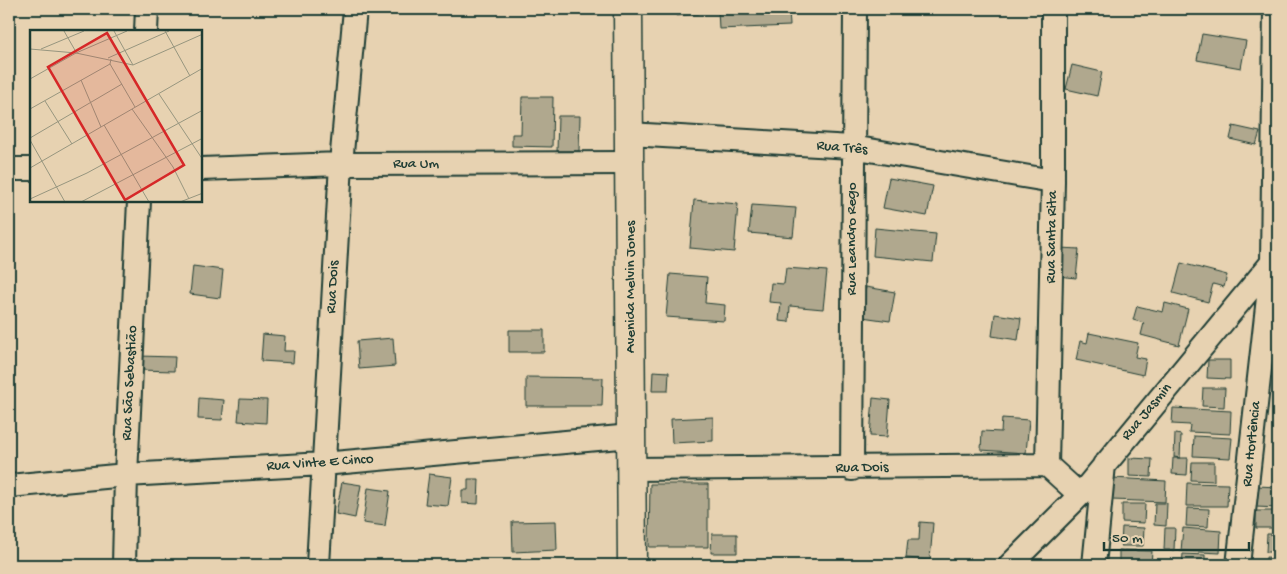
<svg xmlns="http://www.w3.org/2000/svg" width="1287" height="574" font-family="'Gochi Hand',sans-serif">
	<style>
		.water { fill: #989780; stroke: #687362 }
		.building { fill: #b0a88e; stroke: #1f3d34 }
		.lines { fill: none; stroke-linecap: round; stroke-linejoin: round }
		.minor-casing { stroke: #1f3d34; stroke-width: 26 }
		.major-casing { stroke: #1f3d34; stroke-width: 31 }
		.minor { stroke: #e7d2b1; stroke-width: 22 }
		.major { stroke: #e7d2b1; stroke-width: 28 }
		.labels { text-anchor: middle; dominant-baseline: central; stroke-width: 4; stroke-linejoin: round; paint-order: stroke }
		.street-label { font-size: 15px; fill: #1f3d34; stroke: #e7d2b1 }
		.inset-road { fill: none; stroke: #97967f; stroke-width: 1 }
		.view { fill: #d62828; fill-opacity: 0.15; stroke: #d62828; stroke-width: 2.5 }
		.inset-edge { fill: none; stroke: #1f3d34; stroke-width: 2.5 }
	</style>
	<rect width="100%" height="100%" fill="#e7d2b1"/>
	<filter id="ink" filterUnits="userSpaceOnUse"><feTurbulence type="fractalNoise" baseFrequency=".02" numOctaves="2"/><feDisplacementMap in="SourceGraphic" scale="10" xChannelSelector="R" yChannelSelector="G"/><feConvolveMatrix kernelMatrix="1 2 1 2 8 2 1 2 1" color-interpolation-filters="sRGB"/></filter>
	<g filter="url(#ink)">
		<path class="water" d="M676,9h22l1,5 -23,2z"/>
		<path class="building" d="M718,9h71l1,17 -71,3z
			M1202,34l44,7 -5,27 -44,-8z
			M1072,65l30,7 -5,24 -31,-7z
			M522,97h31l-1,50 -40,-1v-12h9z
			M558,116h22l-1,35h-22z
			M1233,126l27,6 -4,13 -26,-6z
			M889,178l44,8 -6,30 -44,-8z
			M694,200l44,4 -4,48 -44,-4z
			M752,205l44,3 -3,29 -44,-4z
			M875,228l61,6 -3,28 -60,-6z
			M1060,248l19,1 -3,29 -18,-2z
			M1181,263l46,12 -3,12 -11,-3 -5,18 -35,-9z
			M193,266l30,4 -3,28 -30,-4z
			M786,268l41,3 -4,38 -33,-3 -1,16 -10,-1 2,-18 -12,-1 2,-19 13,1z
			M670,274l37,3 -2,26 20,2 -1,16 -58,-4z
			M866,287l29,5 -5,29 -28,-4z
			M1165,303l23,6 -9,36 -38,-10 3,-12 -11,-3 4,-14 26,6z
			M995,314l26,4 -3,22 -26,-4z
			M509,330h35v22h-35z
			M1089,333l49,10 -3,14 11,2 -3,16 -67,-15 4,-19 7,2z
			M263,334l22,2 -1,15h10l-1,12 -32,-2z
			M393,338l2,28 -36,3 -2,-28z
			M139,356l36,1 -1,14 -35,-1z
			M1208,360h22v19l-23,-1z
			M653,371l16,1 -1,19h-16z
			M526,377l77,1 -1,28h-76z
			M1203,388h22l-1,19 -22,-1z
			M199,398l25,2 -2,20 -24,-1z
			M873,398l17,2 -3,37 -17,-1z
			M240,399l27,1 -1,23 -28,-2z
			M1173,408l58,3 -1,23 -41,-2 1,-7 -18,-1z
			M713,417v24l-41,2 -1,-24z
			M1002,418l27,2 -3,33 -45,-3 1,-19 19,1z
			M1175,434l6,1 -1,23 -6,-1z
			M1194,436l38,2 -2,20 -37,-2z
			M1277,440h1v18h-2z
			M1129,458l23,1 -1,18 -22,-1z
			M1173,458h15l-1,17 -15,-1z
			M1192,462h22v19l-23,-1z
			M1274,464h4v19h-4z
			M429,474l23,3 -4,29 -23,-2z
			M1113,478l53,3 -1,21 -53,-2z
			M468,479h11l-1,25 -16,-1v-13h6z
			M342,482l19,3 -6,33 -19,-4z
			M1187,483l41,1 -1,22h-41z
			M650,484h58v63h-59z
			M1257,486l21,1v21l-22,-1z
			M368,488l22,3 -5,35 -22,-3z
			M1155,503h12l-1,23 -12,-1z
			M1122,504h23l-1,19 -22,-1z
			M1187,508l22,1 -1,18 -22,-1z
			M1256,511h22v17h-22z
			M556,521l1,29 -44,2 -1,-30z
			M920,522l13,1 -3,37 -24,-2 2,-18h11z
			M1122,527l22,1 -1,18h-22z
			M1165,528h10l-1,22h-10z
			M1183,528l38,3 -1,22 -39,-2z
			M712,534h25v19h-26z
			M1267,534h11v18h-12z
			M1119,550l33,1 -1,14h-32z
			M1183,554l22,1v10h-23z
			M1266,557l12,1v7h-12z"/>
		<g class="lines">
			<defs>
				<path id="minor" d="M146,31l1,-22
					M629,134l223,13 201,34
					M9,169h22
					M201,169l140,-5 289,-1
					M1047,465l6,-284v-172
					M632,469l415,-4 33,30
					M852,469l3,-460
					M9,486l117,-11 197,-11 308,-28
					M124,565l2,-90 13,-274
					M318,565l23,-401 14,-155
					M1010,565l70,-70 194,-235
					M1094,565l10,-100
					M1238,565l34,-303 3,-253"/>
				<path id="major" d="M628,9l4,556"/>
			</defs>
			<use href="#minor" class="minor-casing"/>
			<use href="#major" class="major-casing"/>
			<use href="#minor" class="minor"/>
			<use href="#major" class="major"/>
		</g>
	</g>
	<g class="labels">
		<g class="street-label">
			<text transform="translate(842 148) rotate(5)">Rua Três</text>
			<text x="416" y="164">Rua Um</text>
			<text transform="translate(1052 237) rotate(-89)">Rua Santa Rita</text>
			<text transform="translate(852 239) rotate(-90)">Rua Leandro Rego</text>
			<text transform="translate(333 287) rotate(-87)">Rua Dois</text>
			<text transform="translate(631 287) rotate(-90)">Avenida Melvin Jones</text>
			<text transform="translate(130 383) rotate(-87)">Rua São Sebastião</text>
			<text transform="translate(1147 412) rotate(-50)">Rua Jasmin</text>
			<text transform="translate(1252 444) rotate(-84)">Rua Hortência</text>
			<text transform="translate(320 463) rotate(-4)">Rua Vinte E Cinco</text>
			<text transform="translate(862 468) rotate(-1)">Rua Dois</text>
		</g>
	</g>
	<g transform="translate(30 30)">
		<rect width="172" height="172" fill="#e7d2b1"/>
		<path class="inset-road" d="M34,1l12,21M84,1l19,34M135,1l25,45M0,19l46,4 57,12 70,-31M11,19l43,-18M78,28l61,-27M81,29l-1,5 25,43M0,49l46,-26 51,-22M51,50l20,47M129,64l44,66M15,71l27,43M0,79l80,-45M102,79l41,58 16,32M74,95l45,77M0,108l92,-54M0,110l35,62M0,138l173,-100M0,169l57,-26 116,-63M51,172l122,-64M150,172l23,-9"/>
		<path class="view" d="M77,3l77,132 -59,35 -77,-133z"/>
		<rect width="172" height="172" class="inset-edge"/>
	</g>
	<rect width="1287" height="574" fill="none" stroke="#e7d2b1" stroke-width="30"/>
	<rect x="15" y="15" width="1257" height="544" fill="none" stroke="#1f3d34" stroke-width="2" filter="url(#ink)"/>
	<path d="M1104 542v8h145v-8" fill="none" stroke="#1f3d34" stroke-width="2.5"/>
	<text x="1112" y="542" font-size="15" fill="#1f3d34" stroke="#e7d2b1" stroke-width="4" paint-order="stroke">50 m</text>
</svg>
